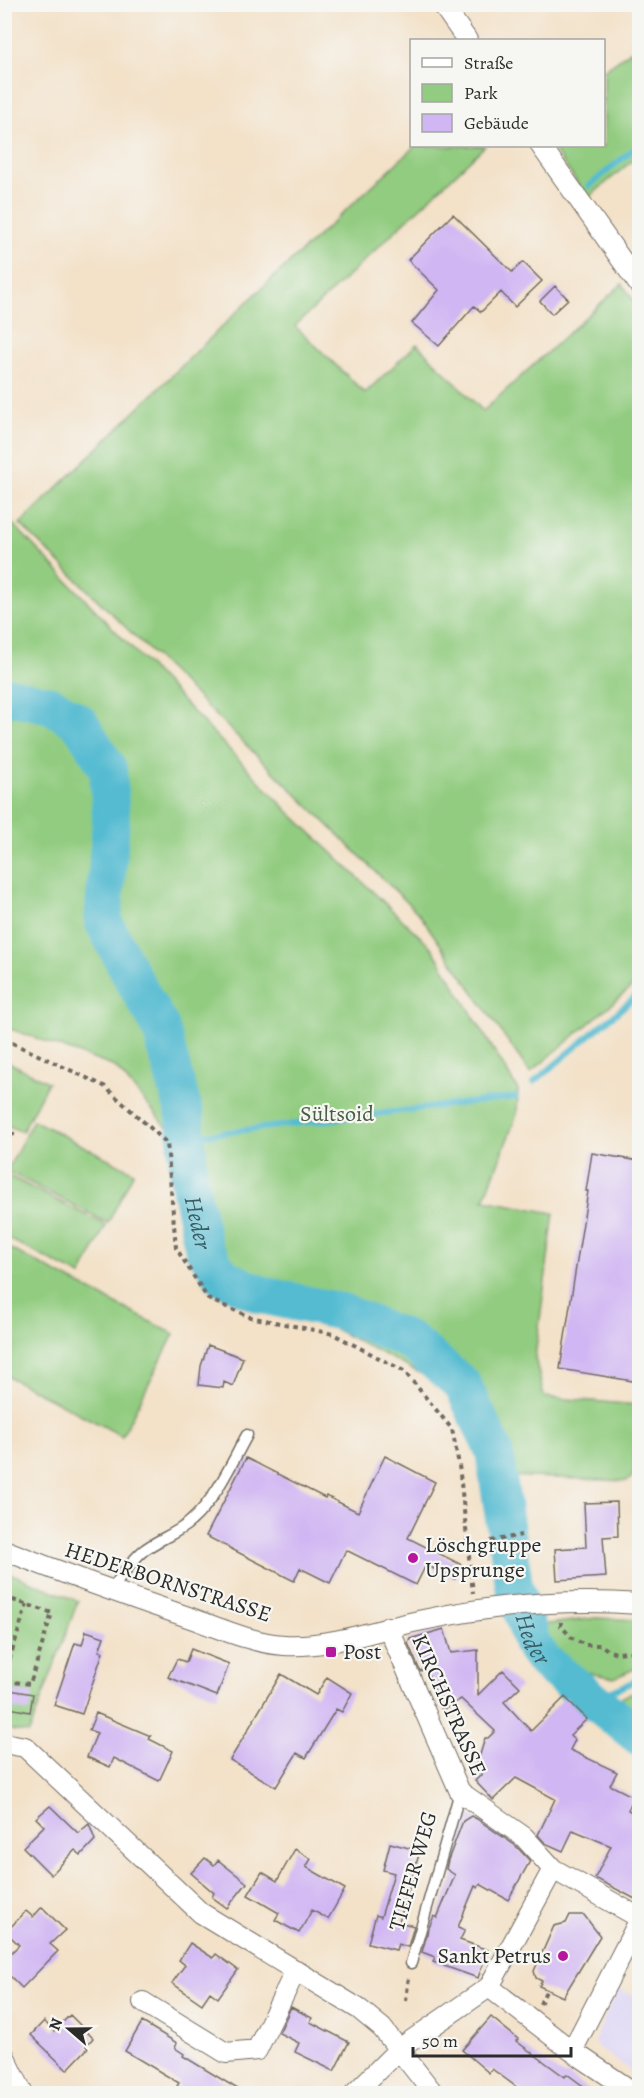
<svg xmlns="http://www.w3.org/2000/svg" width="644" height="2098" font-family="Alegreya,serif">
	<style>
		.built { fill: #ddd5f6 }
		.green { fill: #92cc80; stroke: #5e7c56; stroke-width: 1.5 }
		.lines { fill: none; stroke-linecap: round; stroke-linejoin: round }
		.stream { stroke: #54bbd1; stroke-width: 6 }
		.river { stroke: #54bbd1; stroke-width: 38 }
		.building { fill: #d0b6f3 }
		.lane-casing { stroke: #716b62; stroke-width: 13 }
		.street-casing { stroke: #716b62; stroke-width: 22 }
		.path { stroke: #716b62; stroke-width: 4; stroke-dasharray: 4.5 4.5; stroke-linecap: butt }
		.lane { stroke: #fff; stroke-width: 10 }
		.street { stroke: #fff; stroke-width: 20 }
		.poi-dot { fill: #b5179e; stroke: #f6f6f2; stroke-width: 2 }
		.labels { text-anchor: middle; dominant-baseline: central; stroke-width: 4.5; stroke-linejoin: round; paint-order: stroke }
		.park-label { font-size: 22px; fill: #4a5b44; stroke: #f6f6f2 }
		.poi-label { font-size: 22px; fill: #2b2b2b; stroke: #f6f6f2; text-anchor: start }
		.street-label { font-size: 22px; fill: #2b2b2b; stroke: #f6f6f2 }
		.water-label { font-size: 24px; font-style: italic; fill: #395d65; stroke: #f6f6f2 }
	</style>
	<rect width="100%" height="100%" fill="#f6f6f2"/>
	<filter id="ink" filterUnits="userSpaceOnUse"><feTurbulence type="fractalNoise" baseFrequency=".0167" numOctaves="2"/><feDisplacementMap in="SourceGraphic" scale="12" xChannelSelector="R" yChannelSelector="G"/><feConvolveMatrix kernelMatrix="1 2 1 2 8 2 1 2 1" color-interpolation-filters="sRGB"/></filter>
	<filter id="wash" filterUnits="userSpaceOnUse"><feTurbulence type="fractalNoise" baseFrequency=".008" numOctaves="4" result="noise"/><feDisplacementMap in="SourceGraphic" scale="24" xChannelSelector="R" yChannelSelector="G"/><feGaussianBlur stdDeviation="1.35" result="paint"/><feColorMatrix in="noise" values="0 0 0 0 0 0 0 0 0 0 0 0 0 0 0 0 0 1.4 0 .05"/><feComposite in="paint" operator="in"/></filter>
	<g filter="url(#wash)">
		<rect width="100%" height="100%" fill="#f3e1c8"/>
		<path class="built" d="M618,1988l21,11v78l-40,-29 -5,-6z"/>
		<path class="green" d="M639,45v110l-51,43 -37,-52h53v-76z
			M415,146h70l-190,180 70,67 52,-49 66,67 139,-127 17,24v673l-109,92 -111,-159 -399,-390 226,-221z
			M4,519l11,7 273,285 144,137 86,142 -1,24 -33,86 70,13 -19,144 9,40 94,8 2,2 -1,38 -4,1 -3,31 -5,4 -117,-5v-29l-14,-30 6,28 -14,19 -32,-72 -129,-67 -80,-17 -35,-16 -25,-44 -15,-115 -57,-66 -110,-40z
			M4,1060l44,22 -26,50 -17,-8z
			M33,1120l101,52 -26,51 -101,-52z
			M5,1174l101,51 -25,51 -76,-39z
			M5,1246l169,88 -52,102 -117,-61z
			M4,1571l74,30 -49,132 -24,-4z
			M596,1618l43,2v47l-25,11 -34,-7 -20,-17 -13,-13 -5,-16z
			M639,1690v35l-11,-9 -13,-16z"/>
		<g class="lines">
			<path class="stream" d="M589,186l51,-42
				M534,1082l106,-89
				M187,1137l329,-40
				M593,1699l47,-20"/>
			<path class="river" id="s1" d="M4,695l47,10 29,18 28,46 3,51 -8,101 30,58 27,47 25,90 4,65 15,69 19,27 39,18 80,17 68,29 52,43 32,67 20,134 18,59 13,18 95,75"/>
		</g>
		<g id="blocks">
			<path class="building" d="M453,214l59,58 11,-10 19,19 -27,26 -14,-15 -20,20 -7,-6 -35,40 -27,-23 27,-33 -31,-30z
				M555,286l13,13 -16,15 -12,-13z
				M592,1153l47,8v221l-79,-13 28,-178h-2z
				M208,1345l35,13 -10,28 -9,-4 -1,6 -24,-3 2,-19z
				M385,1456l50,26 -27,56 54,27 -7,14 -29,-14 -10,20 -70,-35 -16,33 -30,-15 -6,13 -88,-45 40,-78 79,40 1,-2 32,16z
				M617,1502l1,34 -15,1 3,40 -49,3 -2,-31 31,-2 -2,-44z
				M444,1629l7,24 27,-3v45l25,-25 17,17 -16,15 27,29 34,-34 22,22 -17,16 5,5 -5,10 47,22 -7,13 24,12 -6,13 11,6v85l-44,-23 16,-32 -38,-16 -10,21 -18,-8 -7,-8 17,-36 -39,-21 -23,22 -18,-19 7,-7 -6,-6 9,-30h3l7,-7 -34,-32 -19,11 -16,-41 -6,2 -12,-28 2,-4z
				M86,1631l18,6 -5,14 4,1 -21,62 -28,-9 21,-62 7,2z
				M191,1649l38,15 -12,32 -49,-19 9,-18 9,3z
				M281,1674l35,21 11,-18 25,16 -10,19 -6,-3 -30,49 -9,-5 -21,34 -46,-27z
				M4,1689l29,5 -3,18 -26,-5z
				M96,1713l55,23 -2,3 24,12 -14,30 -45,-23 -4,9 -23,-10 10,-24 -8,-3z
				M50,1806l28,27 11,-9 6,16 -14,15 -6,-5 -24,25 -28,-28 21,-21 -8,-8z
				M471,1816l6,3 39,27 14,15 -22,39 -28,-16 -2,4 -3,-2 -17,41 7,3 -5,10 28,10 -10,28 -45,-16 2,-5 -13,-5 6,-22 6,-14 3,2 18,-43 -9,-6 2,-9 15,-39z
				M390,1843l30,8 -21,71 15,4 -6,21 -10,-3 -2,6 -28,-7 8,-28 5,2 13,-44 -11,-3z
				M295,1849l16,10 -5,8 39,22 -17,30 -16,-9 -13,23 -24,-13 4,-7 -31,-18 14,-23 15,9z
				M205,1858l9,7 4,-5 29,23 -20,25 -15,-11 2,-4 -23,-20z
				M42,1907l23,23 -15,14 8,7 -36,37 -18,-18v-10l15,-15 -13,-13 20,-21 7,6z
				M570,1915h14l16,21 -37,61 -24,-11 3,-5 -6,-3 -2,-7 20,-45 12,-3z
				M190,1943l23,15 3,-4 22,16 -20,28 -8,-6 -8,12 -30,-21 13,-18 -6,-5z
				M291,2007l21,11 -2,4 39,20 -15,29 -39,-19 4,-9 -20,-10z
				M70,2015l23,23 -7,8 2,2 -21,22 -36,-35 13,-14 10,10z
				M491,2017l27,22 -2,2 49,36 2,-3 27,20h-68l-34,-25 -3,4 -27,-23z
				M142,2022l35,21 -2,5 9,6 -1,2 63,38h-69l3,-6 -3,-2 2,-3 -54,-32z"/>
		</g>
	</g>
	<g filter="url(#ink)">
		<use href="#blocks" fill-opacity="0" stroke="#716b62" stroke-width="1.5"/>
		<g class="lines">
			<defs>
				<path id="lane" d="M111,1591c10,-14 19,-29 32,-40 15,-12 34,-17 48,-30 25,-22 40,-57 56,-86
					M411,1963l49,-171"/>
				<path id="street" d="M442,4l25,36
					M541,146l99,140
					M4,1550c61,24 122,46 184,67 31,11 64,26 96,28 46,3 94,-16 139,-25 71,-15 143,-22 217,-16
					M388,1627l72,165 64,45 29,32 87,49
					M4,1743l21,4 176,166 158,96 23,19 52,66
					M489,1987l83,64 64,43
					M143,2002l83,51 31,-3 39,-80
					M572,2051l68,-132
					M4,2055l19,39
					M354,2094l45,-45 90,-62 64,-118"/>
			</defs>
			<use href="#lane" class="lane-casing"/>
			<use href="#street" class="street-casing"/>
			<path class="path" d="M4,1039l100,47 63,57 9,105 32,51 42,18 83,17 71,37 48,58 7,36 14,128
				M4,1129l11,6
				M491,1541l30,-6
				M4,1597l48,16 -22,71 -26,-3
				M561,1622v4l11,12 13,7h16l8,6 8,2 23,-2
				M4,1677l23,-73
				M406,2001l3,-25
				M540,2004l6,-13"/>
			<use href="#lane" class="lane"/>
			<use href="#street" class="street"/>
		</g>
	</g>
	<g class="poi-dot">
		<circle cx="413" cy="1558" r="6"/>
		<rect x="325" y="1646" width="12" height="12" rx="3"/>
		<circle cx="563" cy="1956" r="6"/>
	</g>
	<g class="labels">
		<g class="park-label">
			<text x="337" y="1114">Sültsoid</text>
		</g>
		<g class="poi-label">
			<text x="425" y="1545">Löschgruppe<tspan x="425" dy="25">Upsprunge</tspan></text>
			<text x="343" y="1652">Post</text>
			<text x="551" y="1956" text-anchor="end">Sankt Petrus</text>
		</g>
		<g class="street-label">
			<text transform="translate(168 1582) rotate(18)">HEDERBORNSTRASSE</text>
			<text transform="translate(449 1705) rotate(66)">KIRCHSTRASSE</text>
			<text transform="translate(413 1871) rotate(-74)">TIEFER WEG</text>
		</g>
		<g class="water-label">
			<text stroke="none"><textPath href="#s1" startOffset="609">Heder</textPath></text>
			<text stroke="none"><textPath href="#s1" startOffset="1203">Heder</textPath></text>
		</g>
	</g>
	<rect width="644" height="2098" fill="none" stroke="#f6f6f2" stroke-width="24"/>
	<rect x="410" y="39" width="195" height="108" fill="#f6f6f2" stroke="#a5a5a2" stroke-width="1.5"/>
	<rect x="422" y="58" width="30" height="9" fill="#ffffff" stroke="#a5a5a2" stroke-width="1.5"/>
	<text x="464" y="69" font-size="18" fill="#2b2b2b">Straße</text>
	<rect x="422" y="84" width="30" height="18" fill="#92cc80" stroke="#a5a5a2" stroke-width="1.5"/>
	<text x="464" y="99" font-size="18" fill="#2b2b2b">Park</text>
	<rect x="422" y="114" width="30" height="18" fill="#d0b6f3" stroke="#a5a5a2" stroke-width="1.5"/>
	<text x="464" y="129" font-size="18" fill="#2b2b2b">Gebäude</text>
	<g transform="translate(69 2029) rotate(290)" stroke="#f6f6f2" stroke-width="4.5" paint-order="stroke">
	<path d="M0-4.5L10 22L0 15L-10 22Z" fill="#2b2b2b"/>
	<text y="-9" font-size="16" font-weight="bold" text-anchor="middle" fill="#2b2b2b">N</text>
	</g>
	<path d="M413 2047v9h158v-9" fill="none" stroke="#2b2b2b" stroke-width="3"/>
	<text x="422" y="2047" font-size="18" fill="#2b2b2b" stroke="#f6f6f2" stroke-width="4.5" paint-order="stroke">50 m</text>
</svg>
